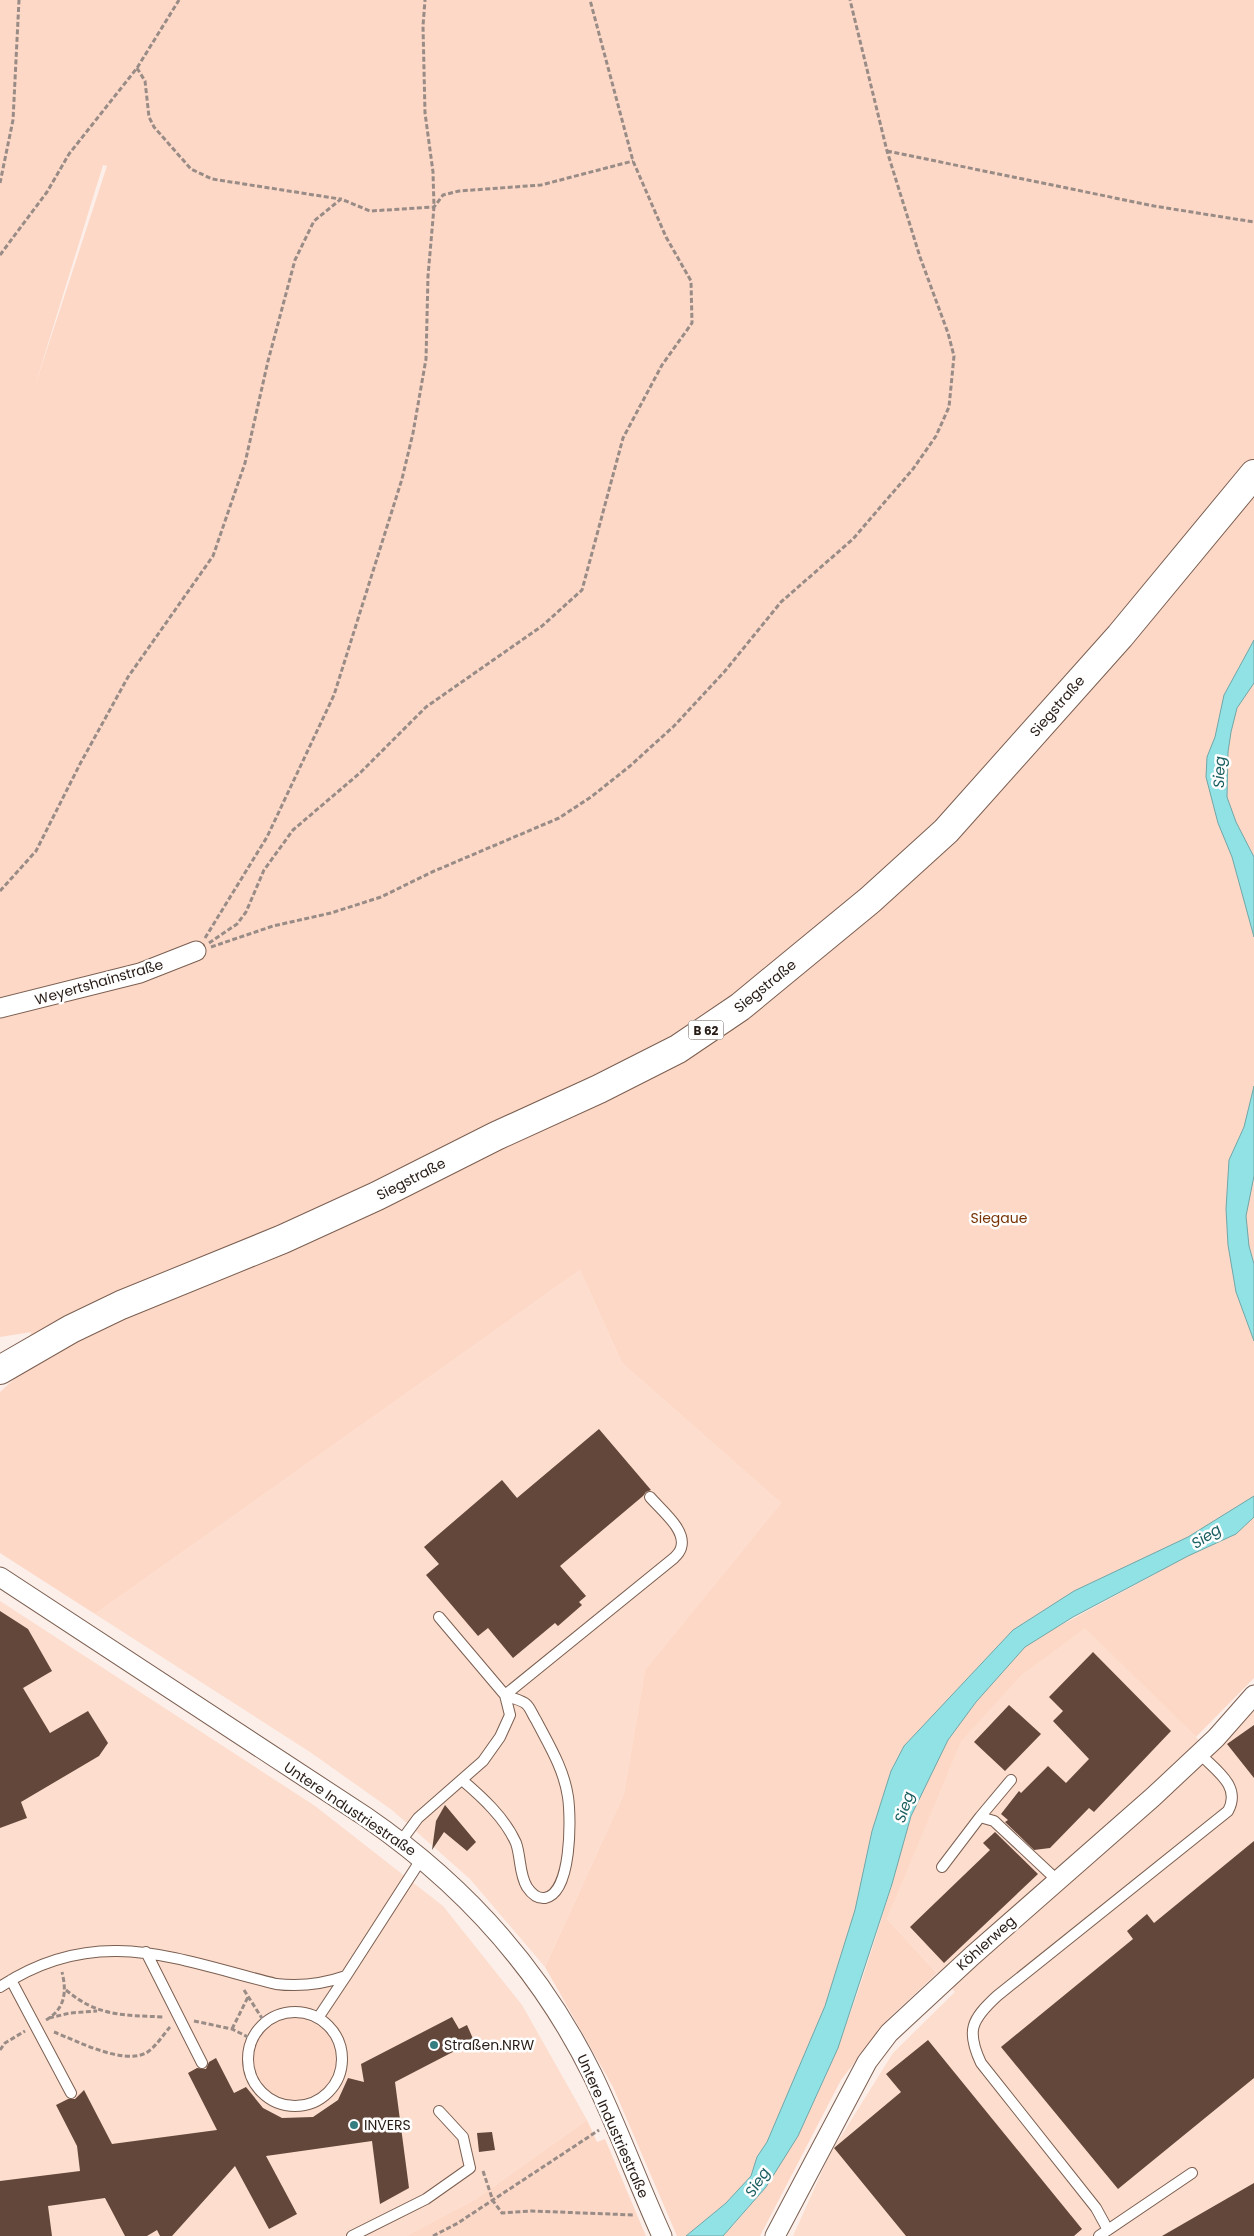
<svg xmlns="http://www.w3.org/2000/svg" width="1254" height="2236" font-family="Poppins,sans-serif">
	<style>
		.built { fill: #fdddcd }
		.green { fill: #fdd8c7; fill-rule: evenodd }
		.water { fill: #91e2e5; stroke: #71a6a7 }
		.building { fill: #62473a }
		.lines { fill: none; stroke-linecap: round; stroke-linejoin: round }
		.lane-casing { stroke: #7b5f51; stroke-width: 12 }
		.street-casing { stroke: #7b5f51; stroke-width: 21 }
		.primary-casing { stroke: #7b5f51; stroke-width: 30 }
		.path { stroke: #998c86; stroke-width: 3; stroke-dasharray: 5 2.5; stroke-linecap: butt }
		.lane { stroke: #fff; stroke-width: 10 }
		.street { stroke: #fff; stroke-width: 19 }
		.primary { stroke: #fff; stroke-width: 28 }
		.poi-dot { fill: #347d80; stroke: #fefefe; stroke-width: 2 }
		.labels { text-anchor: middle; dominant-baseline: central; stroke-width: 5; stroke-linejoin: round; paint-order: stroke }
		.shield { fill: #fefefe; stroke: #685f5b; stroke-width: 1 }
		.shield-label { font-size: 12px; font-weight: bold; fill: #271b15 }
		.street-label { font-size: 14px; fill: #271b15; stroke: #fefefe }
		.park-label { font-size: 14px; fill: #783305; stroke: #fefefe }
		.poi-label { font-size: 14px; fill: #271b15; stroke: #fefefe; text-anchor: start }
		.water-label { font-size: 15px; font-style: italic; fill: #1b5f61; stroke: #fefefe }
	</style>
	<rect width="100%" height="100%" fill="#fceee8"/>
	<path class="built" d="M580,1270l42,93 159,140 -136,167 -21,124 -79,173 -75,-88 -78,-69 -82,-58 -215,-138z
		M0,1601l315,205 128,100 79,99 65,115 -111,79 -70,37h-406z
		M1085,1627l126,125 43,-47v531h-461l37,-82 63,-101 62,-61 -68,-73 73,-178 62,-66z"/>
	<path class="green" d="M0,0h1254v1678l-58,59 -111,-109 -63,47 -61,66 -74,178 50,54 -49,46 -47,61 -81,156h-37c93,-95 130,-227 169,-351 7,-23 11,-48 20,-70 10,-25 22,-52 36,-75 20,-34 50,-64 77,-93l-13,-15 -108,114 -12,22 -20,63 -17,79 -30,96 -58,136 -10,15 -6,19 -25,27 -40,33h-9l-64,-149 -68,-120 79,-173 21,-124 136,-167 -159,-140 -42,-93 -485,344 -95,-61v-161l22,-20 9,-40 -31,5zM103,165l4,1 -72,220zM1159,1572l-105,57 23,-21z
		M296,2018c30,5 44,25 38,54 -2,10 -10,18 -19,22 -57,28 -95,-67 -19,-76z
		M587,2120l10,22 8,-3 41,97h-240l70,-37z"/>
	<path class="water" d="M1254,640v43l-17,25 -6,24 -3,20 -1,45 9,25 18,35v80l-22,-80 -14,-34 -12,-46 1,-20 8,-20 9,-42z
		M1254,1086v90l-8,40 3,30 5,18v77l-18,-49 -8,-47 -2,-36 3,-49 15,-33z
		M1254,1496v21l-18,17 -48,22 -115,61 -48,30 -49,55 -28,38 -37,76 -19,68 -54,164 -40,88 -32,51 -43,49h-37l40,-33 25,-27 6,-19 10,-15 58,-136 30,-96 17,-79 19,-60 13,-25 109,-116 61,-39 114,-54z"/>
	<path class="building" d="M599,1429l52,61 -5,2 -3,4 -83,70 26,30 -7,6 3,3 -24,21 -3,-3 -42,35 -25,-30 -10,8 -52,-61 13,-11 -15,-17 78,-67 15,18z
		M0,1611l28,18 24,42 -29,17 27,45 38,-22 20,32 -9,13 -78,46 6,16 -27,10z
		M1093,1652l78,79 -77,81 -5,-4 -39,40 -16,2 -29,-28 3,-2 -7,-6 18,-23 2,2 27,-27 18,17 23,-24 -36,-38 10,-10 -14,-14z
		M1009,1705l32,29 -36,37 -31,-29z
		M1254,1725v53l-27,-34z
		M445,1805l31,37 -9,9 -23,-19 -12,18 4,-29z
		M995,1832l43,42 -94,89 -34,-36 80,-77 -7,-7z
		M1254,1841v237l-136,111 -117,-142 132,-108 -6,-8 20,-17 7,9z
		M452,2017l7,12 8,-4 7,16 -79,41 14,106 -29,16 -8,-63 -106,15 31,58 -28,15 -34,-63 -63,70h-12l-3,-6 -10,6h-22l-20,-38 -57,8 4,30h-52v-55l80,-10 -3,-25 -21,-41 12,-6h7l9,-9 28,54 105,-14 -29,-57 9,-5 9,1 3,-7 7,-4 18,35 12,-6 17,21 19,10 31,-1 25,-17 10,-22 16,4 -3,-18z
		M928,2040l154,189 -8,7h-168l-72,-88 67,-56 -15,-18z
		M492,2132l3,18 -16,2 -2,-19z
		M1254,2183v53h-92z"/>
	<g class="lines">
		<defs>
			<path id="lane" d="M462,1780c20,17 43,38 54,63 5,14 3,31 11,44 4,6 10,12 18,11 27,-5 26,-80 23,-101 -4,-28 -19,-52 -32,-77 -3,-4 -6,-13 -10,-16 -4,-4 -15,-6 -21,-9l169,-137c2,-2 6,-6 7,-10 6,-18 -20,-38 -31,-51
				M980,1817l31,-37
				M401,1841l17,-23 65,-57 17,-24 10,-22 -5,-20 -66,-78
				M942,1867l38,-50 14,4 64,60
				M146,1952l56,111
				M11,1980l60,113
				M0,1987c97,-64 175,-28 276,-3 24,3 47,0 70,-8l76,-118
				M248 2059a47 47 0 1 1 94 0a47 47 0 1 1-94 0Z
				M318,2018l28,-42
				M1108,2230l-12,-22 -115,-145c-15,-32 -10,-43 16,-67l231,-185c14,-25 -13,-41 -29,-58
				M352,2236l74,-37 44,-31 -7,-31 -24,-26
				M1099,2236l93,-63"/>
			<path id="street" d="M0,1008l140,-35 56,-22
				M0,1577l366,240c96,66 175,153 227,259 25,52 45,107 69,160
				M775,2236l92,-174 22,-29 83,-77 181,-159 63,-59 38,-43"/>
			<path id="primary" d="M0,1370l71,-41 50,-24 162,-66 94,-43 119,-60 103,-47 79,-40 62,-42 130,-107 76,-69 174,-195 134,-162"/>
		</defs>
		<use href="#lane" class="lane-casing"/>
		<use href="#street" class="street-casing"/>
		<use href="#primary" class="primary-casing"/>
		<path class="path" d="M137,68l8,13 4,36 5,10 37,42 21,10 128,20
			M887,151l267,55 100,16
			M0,183l13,-63 6,-120
			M0,255l47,-63 22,-38 68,-86 42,-68
			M0,891l36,-40 44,-87 48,-87 85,-121 32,-93 23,-102 27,-101 19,-39 27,-22 29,12 64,-4 9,-12 16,-4 82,-6 92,-24
			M205,938l62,-101 67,-142 68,-216 11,-46 13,-74 2,-83 6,-69 -1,-35 -8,-59 -2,-87 2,-26
			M209,943l28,-19 9,-12 18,-42 29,-40 68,-58 65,-65 116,-81 40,-36 41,-152 39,-73 30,-42 -1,-42 -25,-44 -33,-76 -43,-161
			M211,947l62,-21 58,-13 50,-16 51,-25 127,-54 32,-21 39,-31 44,-40 51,-55 56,-69 72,-63 60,-70 23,-33 13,-29 5,-51 -6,-23 -28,-76 -33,-106 -37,-151
			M66,1990c32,27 58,25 98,27
			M244,1990l21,33
			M49,2018l21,-5 27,-2
			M46,2020c19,-11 21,-28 16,-48
			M194,2021l38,8 20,10
			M232,2029l16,-32
			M54,2032c23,9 69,33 92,21 9,-5 17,-18 24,-26
			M0,2050l5,-7 20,-12
			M483,2171l10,30 9,12 30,-2 102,4
			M433,2236l25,-13 141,-93"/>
		<use href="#lane" class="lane"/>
		<use href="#street" class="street"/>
		<use href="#primary" class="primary"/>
	</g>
	<g class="poi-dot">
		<circle cx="434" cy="2045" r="5"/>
		<circle cx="354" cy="2125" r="5"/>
	</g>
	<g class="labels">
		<rect class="shield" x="688.5" y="1020.5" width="35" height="19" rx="4"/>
		<g class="shield-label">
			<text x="706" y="1030">B 62</text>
		</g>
		<g class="street-label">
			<text transform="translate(1057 706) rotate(-49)">Siegstraße</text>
			<text transform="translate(99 982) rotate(-16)">Weyertshainstraße</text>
			<text transform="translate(765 986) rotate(-39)">Siegstraße</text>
			<text transform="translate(411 1179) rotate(-27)">Siegstraße</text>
			<text transform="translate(350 1809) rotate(34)">Untere Industriestraße</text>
			<text transform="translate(986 1943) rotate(-42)">Köhlerweg</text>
			<text transform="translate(613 2126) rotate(66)">Untere Industriestraße</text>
		</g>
		<g class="park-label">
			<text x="999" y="1218">Siegaue</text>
		</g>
		<g class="poi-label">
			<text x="444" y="2045">Straßen.NRW</text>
			<text x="364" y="2125">INVERS</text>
		</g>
		<g class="water-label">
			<text transform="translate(1219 772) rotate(-87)">Sieg</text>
			<text transform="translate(1206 1536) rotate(-33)">Sieg</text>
			<text transform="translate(904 1807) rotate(-72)">Sieg</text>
			<text transform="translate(757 2182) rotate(-57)">Sieg</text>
		</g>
	</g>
</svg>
